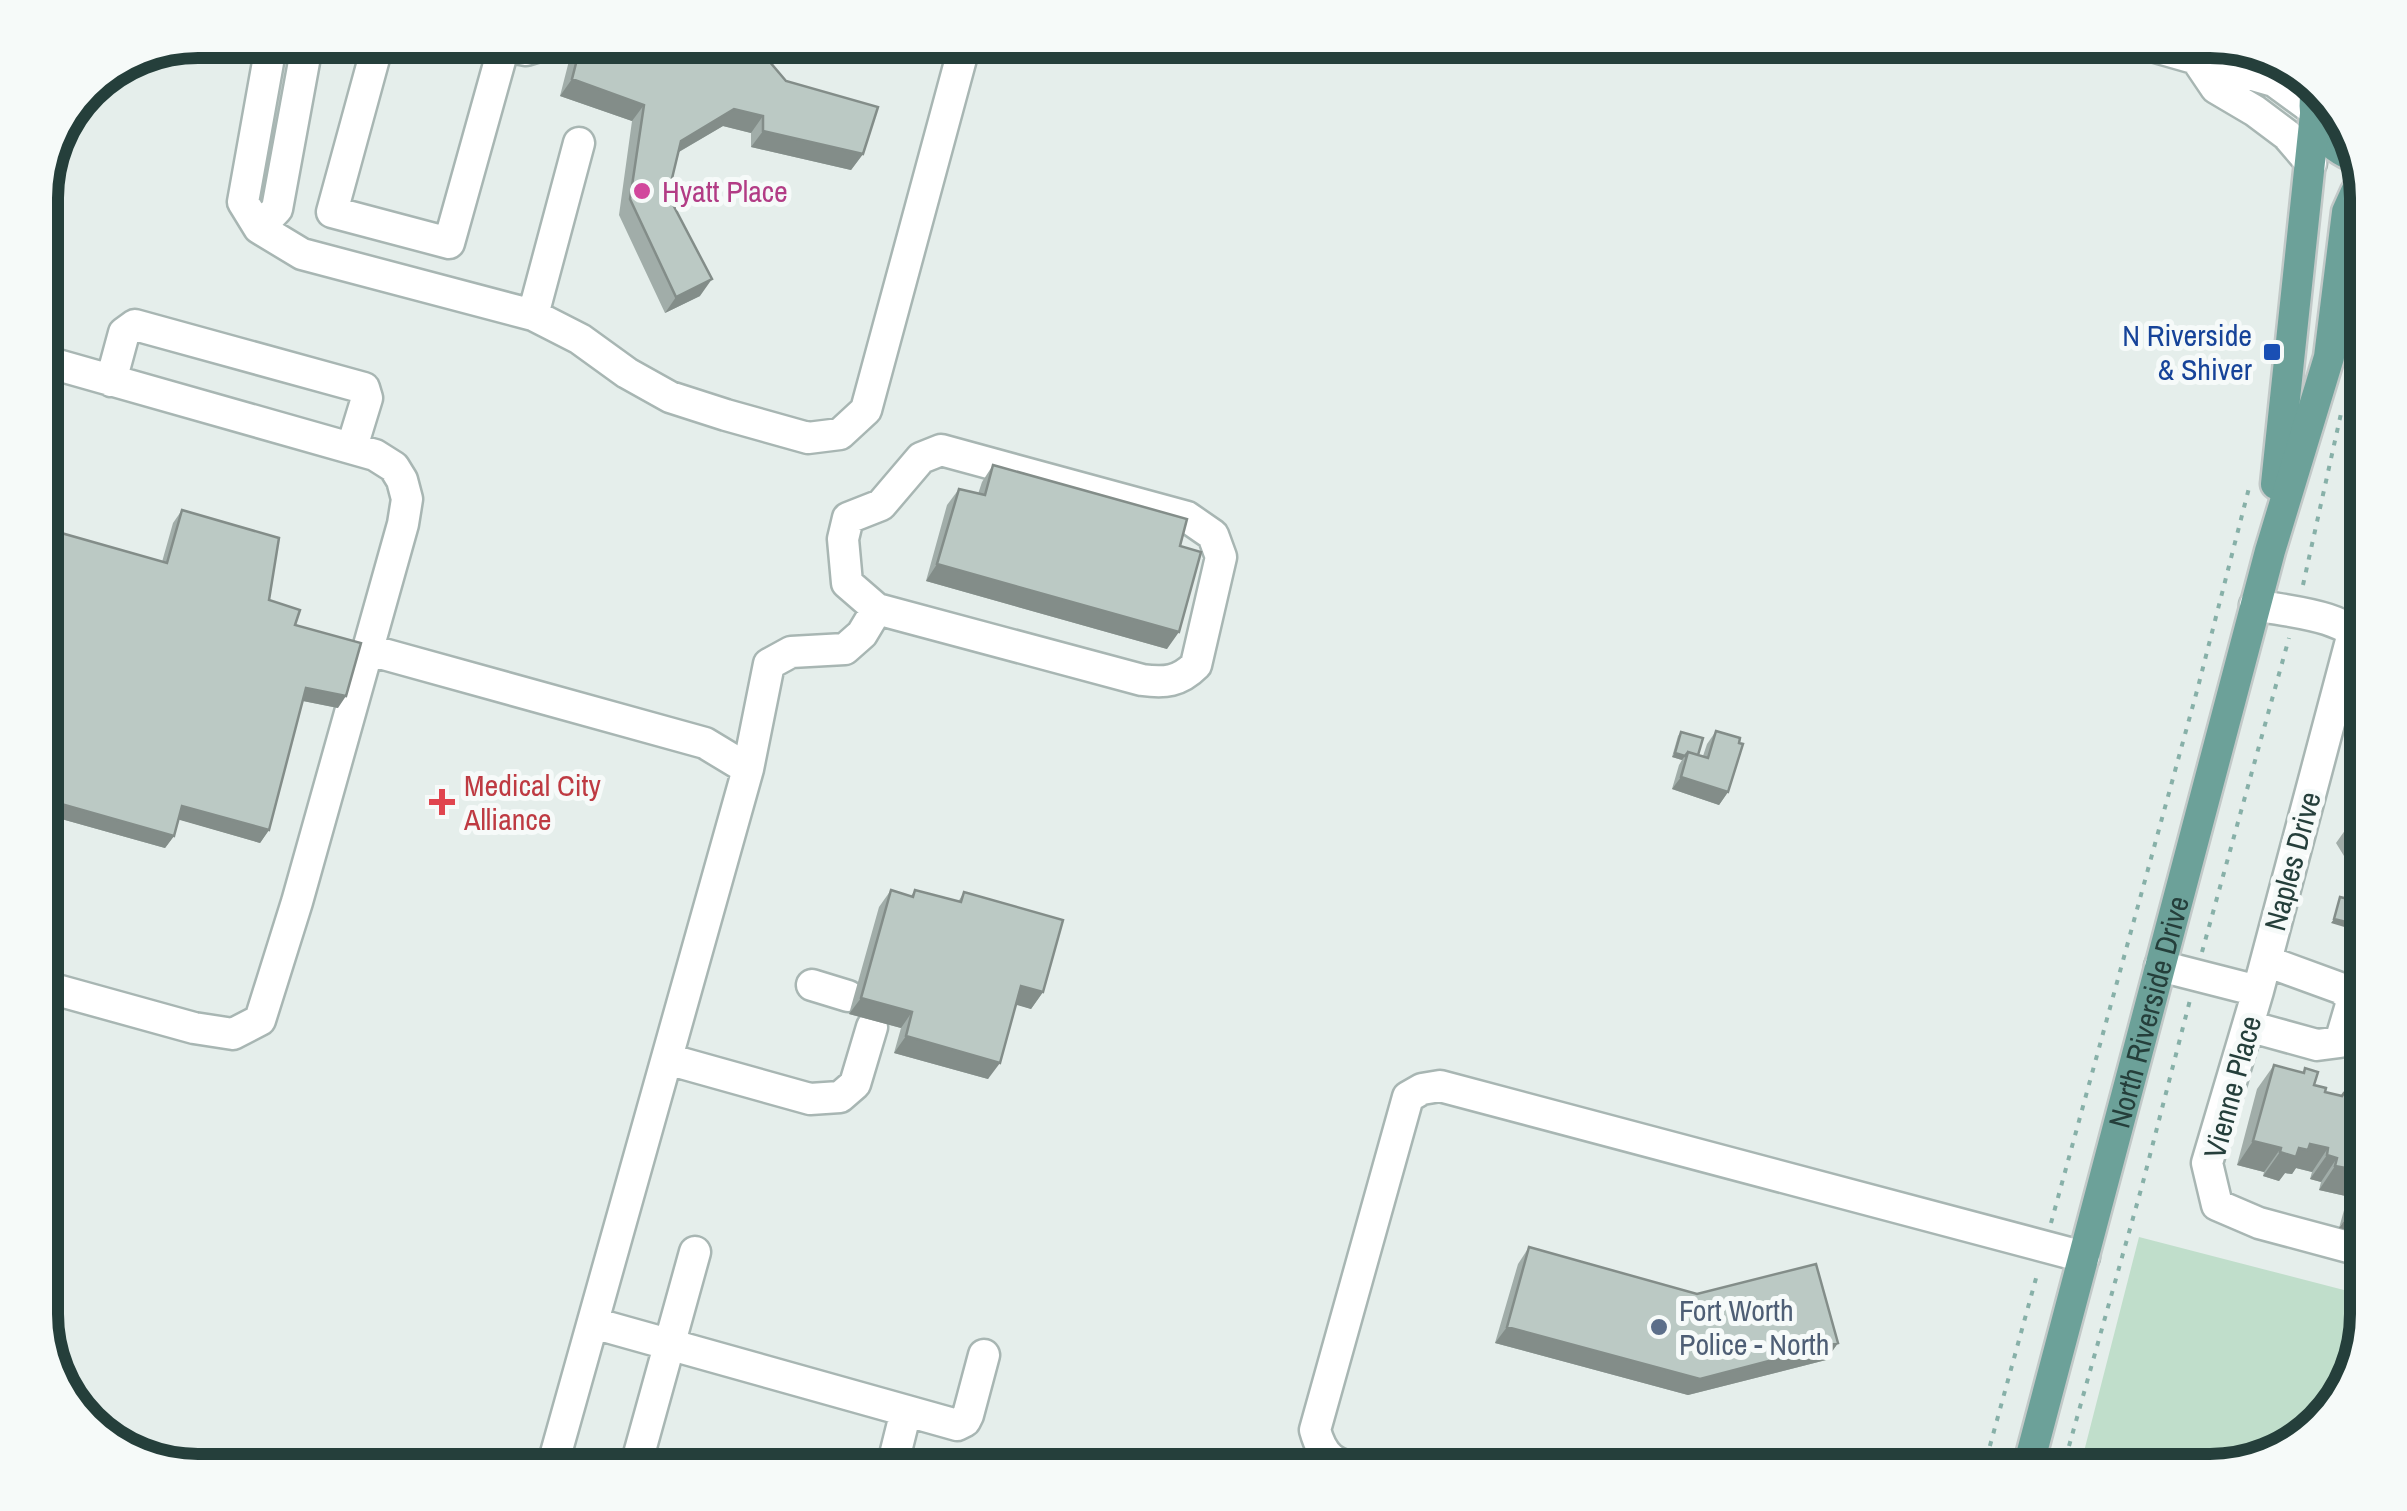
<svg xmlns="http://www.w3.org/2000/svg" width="2407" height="1511" font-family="'Archivo Narrow',sans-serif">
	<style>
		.green { fill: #c0decb }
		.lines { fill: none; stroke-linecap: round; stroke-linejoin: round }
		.minor-casing { stroke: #a8b6b3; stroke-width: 35 }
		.major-casing { stroke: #c2c9c8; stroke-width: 35 }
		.path { stroke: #87b0a8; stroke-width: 4; stroke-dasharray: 5 8; stroke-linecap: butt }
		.minor { stroke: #fff; stroke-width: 30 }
		.major { stroke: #6ca199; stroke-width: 30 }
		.wall { fill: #a1ada9 }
		.shaded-wall { fill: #838d89 }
		.building { fill: #bbc9c4; stroke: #838d89; stroke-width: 2.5 }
		.hotel-dot { fill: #d1479c; stroke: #f6faf9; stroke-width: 4 }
		.transit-dot { fill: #1a4fb4; stroke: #f6faf9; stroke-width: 4 }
		.health-dot { fill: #e0444e; stroke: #f6faf9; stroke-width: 4 }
		.service-dot { fill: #5c6f8a; stroke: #f6faf9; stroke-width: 4 }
		.labels { text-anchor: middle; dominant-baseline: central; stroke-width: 10; stroke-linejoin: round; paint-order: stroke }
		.hotel-label { font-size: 30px; fill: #b23c85; stroke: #f6faf9; text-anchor: start }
		.transit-label { font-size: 30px; fill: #164399; stroke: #f6faf9; text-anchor: end }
		.health-label { font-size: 30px; fill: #be3a42; stroke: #f6faf9; text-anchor: start }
		.street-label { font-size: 30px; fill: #253f3b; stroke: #f6faf9 }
		.service-label { font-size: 30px; fill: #4e5e75; stroke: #f6faf9; text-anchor: start }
		.rim { fill: none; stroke: #253f3b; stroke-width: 12 }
	</style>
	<rect width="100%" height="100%" fill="#e5eeeb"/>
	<path class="green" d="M2367,319v168l-16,2z
		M2139,1237l228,59v18l-26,87 -53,49 -78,21h-131z"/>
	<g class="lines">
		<defs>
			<path id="minor" d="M272,40l-29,162 16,26 18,-19 31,-169
				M379,40l-47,172 117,31 55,-197 22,4 23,-7
				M2131,40l143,41 41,30
				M2195,57l21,31 39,23 32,24 24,28
				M259,228l43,26 231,61 47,24 47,34 43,24 56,18 82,23 32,-4 26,-24 100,-370
				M533,315l46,-172
				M40,360l335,95 19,12 8,13 5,19 -4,25 -106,378 -37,118 -27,14 -39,-6 -148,-41 -6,20
				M111,381l13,-48 11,-8 229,63 3,10 -15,49
				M941,450l246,67 26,18 8,22 -25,108c-17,17 -31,18 -54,15l-265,-71 -30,-26 -4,-44 5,-21 33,-13 40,-47z
				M2255,605c35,7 89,9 112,40
				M2353,633l-95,358 -51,172 10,42 42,18 108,29
				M369,650l336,93 43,26
				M2160,966l98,25
				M812,985l36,11
				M2248,1026l69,19 23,-3 13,-44 -13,-10 -74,-27
				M667,1059l143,40 30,-2 15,-13 17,-57
				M593,1323l364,102 8,-4 3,-6 16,-60
				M636,1465l59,-213
				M551,1471l197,-702 21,-105 22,-12 54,-3 17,-15 15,-25
				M891,1471l15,-60
				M1362,1471c-28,-7 -39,-12 -47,-41l93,-333 14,-8 18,-3 644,171"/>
			<g id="major">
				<path d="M2317,88c-9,33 9,59 41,70"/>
				<path d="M2276,484l39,-370"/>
				<path d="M96,1429l18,17"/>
				<path id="s1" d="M2027,1471l243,-920 59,-194 18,-145 9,-20 9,-9"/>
			</g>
		</defs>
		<use href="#minor" class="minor-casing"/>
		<use href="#major" class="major-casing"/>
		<path class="path" d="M2303,585l39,-176
			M2202,952l87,-314
			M2051,1223l147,-536 52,-203
			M1983,1471l55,-200
			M2062,1471l80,-285 48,-186"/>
		<use href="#minor" class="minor"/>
		<use href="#major" class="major"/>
	</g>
	<path class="wall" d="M538,40h131l-2,8 34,8 3,-16h55l-1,8 28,33 77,73 -12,16 -100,-23v-14l-28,-7 -44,26 -11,43 32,101 -35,17 -46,-98 13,-94 -72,-25 12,-47z
		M993,465l187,81 -13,103 -241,-68 21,-76 12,-16 19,5 4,-12z
		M182,510l113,115 43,83 -35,-7 -34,129 -9,13 -82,-24 -4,17 -9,12 -125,-35v-286l122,35 11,-39z
		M2367,706v27l-9,-14z
		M1716,731l12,61 -9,13 -47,-16 7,-24 3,-5 -10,-3 6,-21 3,-4 17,23 5,1 4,-12z
		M2367,810v76l-4,-6 -3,2 -24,-39 17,-24z
		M891,890l20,6 4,-6 43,12 6,-10 79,100 -12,17 -15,-5 -28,75 -94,-26 7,-25 -52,-14 30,-107z
		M2367,1062v127l-28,39 7,-25 4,-6 -31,-7 2,-8 -11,-3 2,-7 -16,-4 -4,6 -7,-1 -6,8 -16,-5 1,-4 -27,-7 20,-76 17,-24 28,8 3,-5 9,17 11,7 16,4 3,-3 6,1 5,-7 4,1 -4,-8z
		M1529,1247l309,96 -12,17 -138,35 -193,-52 23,-79z"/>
	<path class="shaded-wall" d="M539,40h39l-6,9z
		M572,79l72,26 -12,16 -72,-25z
		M734,109l29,7 -12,17 -28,-7 -53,31 11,-16z
		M763,131l100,23 -12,16 -100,-23z
		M712,279l-12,17 -35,17 11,-16z
		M937,564l242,68 -12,17 -241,-68z
		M306,688l40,8 -8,12 -40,-8z
		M1675,753l10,3 -3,4 -10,-3z
		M1681,777l47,15 -9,13 -47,-16z
		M40,798l134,38 -9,12 -125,-35z
		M182,806l87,24 -9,13 -87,-25z
		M2334,919l20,5 -3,5 -20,-6z
		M1021,986l22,6 -12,17 -21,-6z
		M861,998l51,14 -11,16 -52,-14z
		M906,1036l94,27 -12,16 -94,-26z
		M2253,1141l28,7 -17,24 -27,-7z
		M2310,1144l18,4 -16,24 -16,-4 -4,6 -7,-1 -6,8 -16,-5 17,-24z
		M2327,1155l10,3 -16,24 -11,-3z
		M2335,1166l32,6v17l-7,9 -6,-7 -4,6 -31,-7z
		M2348,1215l19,5v15l-28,-7z
		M1507,1327l331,16 -12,17 -138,35 -193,-52z"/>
	<path class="building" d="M582,40h87l-2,8 41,10 4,-18h47l-1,8 28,33 92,26 -15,47 -100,-23v-15l-29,-7 -53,32 -13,54 44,84 -36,18 -46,-98 14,-94 -72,-26z
		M993,465l194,54 -7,27 21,6 -22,80 -242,-68 22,-75 26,6z
		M182,510l97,28 -10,62 31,10 -5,15 66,18 -15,53 -40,-8 -37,142 -87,-24 -8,30 -134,-38v-271l127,36z
		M1716,731l24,7 -1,5 4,1 -15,48 -47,-15 7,-25 20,6z
		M1681,732l22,6 -5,17 -10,-3 -3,4 -10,-3z
		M2367,810v32l-14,-23z
		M891,890l22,7 2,-7 46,12 3,-10 99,28 -20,72 -22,-6 -21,77 -94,-27 6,-24 -51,-14z
		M2340,897l21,5 -7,22 -20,-5z
		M2274,1065l30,8 1,-5 13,4 -4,13 12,3 -1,4 17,4 2,-3 9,2 2,-8 6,2 1,-6 5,2v87l-32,-6 2,-8 -10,-3 1,-7 -18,-4 -2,6 -9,-2 -3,9 -16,-5 1,-4 -28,-7z
		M2354,1191l13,3v26l-19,-5z
		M1529,1247l168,47 119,-30 22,79 -138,36 -193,-52z
		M619,1465l21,6h-23z"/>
	<circle class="hotel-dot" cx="642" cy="191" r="10"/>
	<rect class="transit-dot" x="2262" y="342" width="20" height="20" rx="5"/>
	<path class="health-dot" d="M437 787h10v10h10v10h-10v10h-10v-10h-10v-10h10z"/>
	<circle class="service-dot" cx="1659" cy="1327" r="10"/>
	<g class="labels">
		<g class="hotel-label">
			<text x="662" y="191">Hyatt Place</text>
		</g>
		<g class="transit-label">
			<text x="2252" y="335">N Riverside<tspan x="2252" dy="34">&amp; Shiver</tspan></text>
		</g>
		<g class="health-label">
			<text x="464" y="785">Medical City<tspan x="464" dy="34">Alliance</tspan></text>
		</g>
		<g class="street-label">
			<text transform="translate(2292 861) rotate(-75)">Naples Drive</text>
			<text stroke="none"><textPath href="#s1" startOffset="475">North Riverside Drive</textPath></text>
			<text transform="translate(2232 1087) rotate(-75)">Vienne Place</text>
		</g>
		<g class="service-label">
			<text x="1679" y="1310">Fort Worth<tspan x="1679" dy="34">Police - North</tspan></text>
		</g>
	</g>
	<path d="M0 0H2407V1511H0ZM198 58H2210A140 140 0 0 1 2350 198V1314A140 140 0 0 1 2210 1454H198A140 140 0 0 1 58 1314V198A140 140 0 0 1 198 58Z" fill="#f6faf9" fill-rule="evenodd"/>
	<path class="rim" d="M198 58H2210A140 140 0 0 1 2350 198V1314A140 140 0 0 1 2210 1454H198A140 140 0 0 1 58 1314V198A140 140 0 0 1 198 58Z"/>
</svg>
